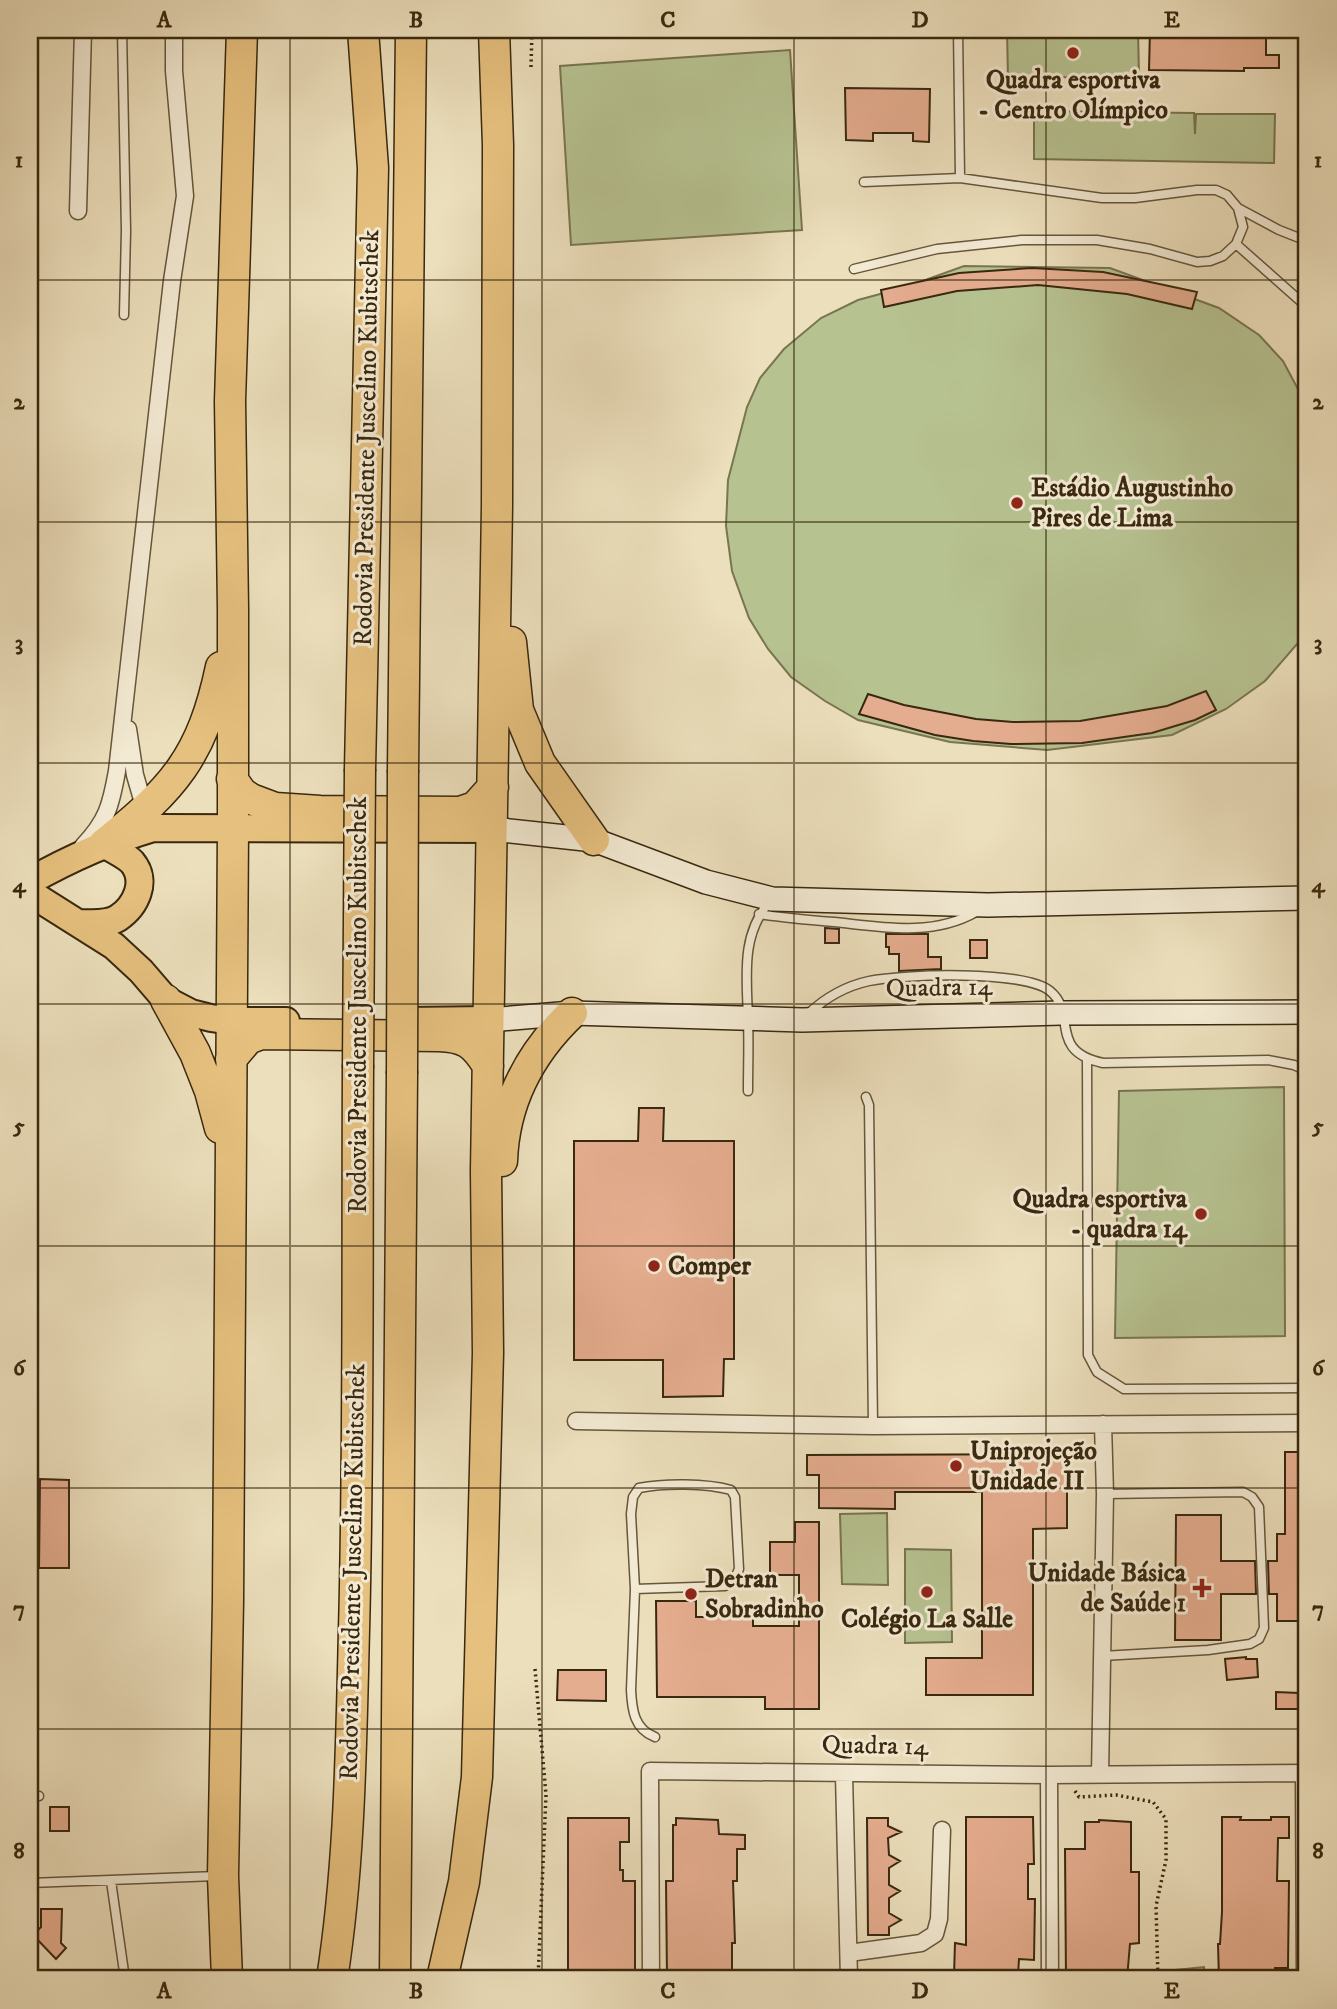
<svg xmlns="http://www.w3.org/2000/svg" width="1337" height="2009" font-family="'IM FELL DW Pica',serif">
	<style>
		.green { fill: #b7c291; stroke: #787550; stroke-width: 2 }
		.park { fill: url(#park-crowns); stroke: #787550; stroke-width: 2 }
		.building { fill: #e5ad8f; stroke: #39280f; stroke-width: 2 }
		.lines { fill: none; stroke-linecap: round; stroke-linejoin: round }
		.lane-casing { stroke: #66563a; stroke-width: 11 }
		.street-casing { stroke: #66563a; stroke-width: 19 }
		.secondary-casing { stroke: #39280f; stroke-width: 26 }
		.primary-casing { stroke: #39280f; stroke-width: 30 }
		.highway-casing { stroke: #39280f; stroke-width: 33 }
		.path { stroke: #39280f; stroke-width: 3.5; stroke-dasharray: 2 3.5; stroke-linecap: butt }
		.lane { stroke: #f3ead3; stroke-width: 8 }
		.street { stroke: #f3ead3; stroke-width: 16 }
		.secondary { stroke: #f3ead3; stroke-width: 23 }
		.primary { stroke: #e6c07e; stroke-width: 26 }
		.highway { stroke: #e6c07e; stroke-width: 30 }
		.highway-bridge-casing { stroke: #39280f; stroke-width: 33; stroke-linecap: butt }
		.highway-bridge { stroke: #e6c07e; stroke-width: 30 }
		.grid { fill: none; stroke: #39280f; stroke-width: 2; stroke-opacity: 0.55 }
		.poi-dot { fill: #8f2418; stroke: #f3ead3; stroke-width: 2.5 }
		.labels { text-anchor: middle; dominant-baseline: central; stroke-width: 6; stroke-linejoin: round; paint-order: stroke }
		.poi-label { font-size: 26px; font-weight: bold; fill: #39280f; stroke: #f3ead3; text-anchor: start }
		.street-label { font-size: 26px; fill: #39280f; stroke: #f3ead3 }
		.neatline { fill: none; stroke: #39280f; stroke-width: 2.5 }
		.grid-label { font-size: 23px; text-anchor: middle; font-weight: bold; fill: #39280f }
	</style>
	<defs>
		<pattern id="park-crowns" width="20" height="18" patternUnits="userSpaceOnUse" patternTransform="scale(1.75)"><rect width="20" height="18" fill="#b7c291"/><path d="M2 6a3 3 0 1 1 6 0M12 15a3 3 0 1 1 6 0" fill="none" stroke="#969e75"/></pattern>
	</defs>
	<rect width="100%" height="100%" fill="#ecdfbc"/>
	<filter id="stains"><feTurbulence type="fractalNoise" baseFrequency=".00286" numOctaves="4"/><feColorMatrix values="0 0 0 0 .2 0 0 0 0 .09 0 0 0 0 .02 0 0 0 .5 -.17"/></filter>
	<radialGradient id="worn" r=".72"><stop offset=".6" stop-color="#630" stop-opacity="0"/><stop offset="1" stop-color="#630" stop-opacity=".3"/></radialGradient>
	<path class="green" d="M1007,30h131l1,46 -131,2z
		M790,50l12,180 -231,15 -11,-179z
		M1034,111l160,2 1,21 1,-20h79l-1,49 -240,-4z
		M964,266l146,2 109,40 40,27 24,26 24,45v216l-9,21 -33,38 -39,28 -54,26 -125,15 -97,-8 -92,-22 -33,-19 -34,-24 -23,-28 -19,-31 -17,-47 -6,-45 2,-46 19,-73 13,-29 24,-29 37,-31 37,-18 48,-13z
		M1284,1087l1,249 -170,2 4,-247z
		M887,1513l1,72 -46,-1 -2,-70z
		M905,1549l46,1 1,92 -47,1z"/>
	<path class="park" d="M1204,1967v12h-59v-6z"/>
	<path class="building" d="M1150,30h116v25h13v13h-35v3l-95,-1z
		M845,88l85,1 -1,53 -16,-1v-8h-40v8l-27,-1z
		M1032,268l71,4 94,20 -5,17 -65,-15 -89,-9 -81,6 -73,16 -3,-17 78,-17z
		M1206,691l10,19 -21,10 -43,13 -70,10 -71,1 -38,-3 -38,-6 -76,-21 9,-20 36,11 72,14 37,3 67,-1 87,-15z
		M825,928l14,1v14h-14z
		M886,934h42v23h13v12l-42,2v-17h-10v-7h-3z
		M970,940h17v18h-17z
		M639,1108h25l-1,33h71v218h-10l-1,37 -60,1v-37h-89v-219h64z
		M1285,1452h22v169h-30v-27h-8l-1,-33h9v-27h8z
		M1067,1454v74l-34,1v166h-107v-37h56v-166h-87v17l-76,-1v-33h-12v-20z
		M40,1479l29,1v88h-30z
		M1176,1515h45v46h34l1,33h-35v46h-46z
		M795,1522h24v187h-54v-12h-108l-1,-96h40v16h57v9h46v-51h-29v-33h25z
		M1246,1657v2h11l1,18 -31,3 -2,-21z
		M558,1670h48v31l-49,-1z
		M1276,1692l23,1v16h-23z
		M50,1807h19v24h-19z
		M966,1817h67l1,47h-6v35h7l-1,61 -15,-1 -1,16h-5v4h-36l1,-4h-24l1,-32 11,2z
		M1222,1817h19l-1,3h31v-3h18v21h-11l-1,43h12l-1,87h-13v7h-10v4h-46l-1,-35h2l2,-32z
		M568,1818h61v24h-9v28h3v11h12v98h-67z
		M676,1818l42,2 1,14 26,1v14h-8v32h-4l2,62h-3v36h-65l-1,-98h7v-56h3z
		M867,1818h21v8l13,6 -13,6 1,17 11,6 -11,7v17l11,6 -11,7v15l12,7 -12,7v8h-21z
		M1099,1820l32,2v50h8v71l-9,1 -3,35h-61l-1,-130h20v-27h14z
		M41,1909h21l-1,34 5,5 -10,11 -23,-24 8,-8z"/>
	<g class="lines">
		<defs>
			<path id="lane" d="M122,30l4,201 -2,84
				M958,30l2,148
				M1238,208l41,22 28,11
				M1236,244l71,63
				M854,269l83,-20 85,-9h75l53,9 47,13 13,-1 13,-5 13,-12 7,-17 -5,-19 -11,-13 -11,-5h-19l-62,8h-33l-142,-20 -96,4
				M759,914c25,4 50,6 75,8 48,5 98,15 142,-10
				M808,1014c17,-16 38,-28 61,-33 33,-7 156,-11 181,10 28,23 -3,60 53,72l165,-3 26,5 13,6
				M1087,1059l1,296 9,17 27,17 183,-1
				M748,1091c0,-24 1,-47 0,-71 -1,-43 -8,-84 22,-119
				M866,1097l3,8 4,321
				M635,1589l90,-3 9,-6 5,-11 -4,-72 -4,-7c-25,-7 -67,-7 -92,-2l-6,9 -2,17 4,75 -4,101c1,20 3,39 24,47
				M1102,1656l106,-6 42,-6 9,-5 5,-11 -5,-121 -7,-10 -9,-5 -138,2
				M30,1797l9,-1
				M111,1881l14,98
				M30,1883l187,-7"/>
			<path id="street" d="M78,211l5,-181
				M128,729l7,46 11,38
				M83,846c24,-25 28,-41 34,-75l55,-490 13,-85 -11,-125v-41
				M576,1421l297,5 434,-3
				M1304,1773l1,206
				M1100,1774l5,-280 -2,-70
				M844,1775l5,204
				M1049,1775l1,204
				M849,1953l72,-10 14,-9 4,-15 3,-89
				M651,1979l-1,-208 399,4 258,-2"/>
			<path id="secondary" d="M492,829l102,11 112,42 66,17 216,6 319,-7
				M489,1020l83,-7 230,7 259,-7 246,-1"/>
			<path id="primary" d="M30,881c39,-22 79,-40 123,-53l339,1
				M30,893l84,53 27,25 25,29 25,13 20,5 20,3h55
				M80,923c13,0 27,2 38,-5 18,-12 30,-37 14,-56 -7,-7 -19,-12 -28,-18
				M405,1021l84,-1"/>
			<path id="highway" d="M511,642l7,68 22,53 54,77
				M360,769l13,-601 -10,-138
				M403,770l8,-740
				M232,779l10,14 9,6 24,9 45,3 140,1 15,-5 18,-20
				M104,844c70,-56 98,-87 117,-177
				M166,1000l29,53 15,38 10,37
				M231,1059l17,-20 13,-5 178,2c26,1 35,7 49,30
				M502,1161c2,-59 28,-108 70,-148
				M227,1979l-4,-103 5,-275 5,-772v-220l-3,-208 12,-371
				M332,1979c18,-116 19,-232 22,-349 5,-187 3,-374 4,-562
				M395,1979l7,-905
				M442,1979l22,-97 13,-105 11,-424 -2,-182 11,-665 1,-361 -4,-115"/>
		</defs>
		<use href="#lane" class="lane-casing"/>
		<use href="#street" class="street-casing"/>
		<use href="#secondary" class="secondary-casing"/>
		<use href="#primary" class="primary-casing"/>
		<use href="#highway" class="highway-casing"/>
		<path class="path" d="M531,67l1,-37
			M535,1669l11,126 -8,184
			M1075,1791l4,6 37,-2 37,7 13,17v41l-10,46 2,73"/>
		<use href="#lane" class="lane"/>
		<use href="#street" class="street"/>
		<use href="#secondary" class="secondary"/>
		<use href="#primary" class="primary"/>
		<use href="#highway" class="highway"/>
		<defs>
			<path id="highway-bridge" d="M358,1068l2,-299
				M402,1074l1,-304"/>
		</defs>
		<use href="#highway-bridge" class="highway-bridge-casing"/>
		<use href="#highway-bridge" class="highway-bridge"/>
	</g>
	<path class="grid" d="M290,30v1949M542,30v1949M794,30v1949M1046,30v1949M30,280h1277M30,522h1277M30,763h1277M30,1004h1277M30,1246h1277M30,1488h1277M30,1729h1277"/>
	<g class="poi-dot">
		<circle cx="1073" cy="53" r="7"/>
		<circle cx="1017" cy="503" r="7"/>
		<circle cx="1201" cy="1214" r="7"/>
		<circle cx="654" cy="1266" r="7"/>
		<circle cx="956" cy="1466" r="7"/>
		<path d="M1198.5 1577.5h7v7h7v7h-7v7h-7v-7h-7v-7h7z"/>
		<circle cx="927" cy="1592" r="7"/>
		<circle cx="691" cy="1594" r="7"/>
	</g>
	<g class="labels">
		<g class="poi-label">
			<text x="1073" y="80" text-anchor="middle">Quadra esportiva<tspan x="1073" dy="30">- Centro Olímpico</tspan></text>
			<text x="1031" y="488">Estádio Augustinho<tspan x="1031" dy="30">Pires de Lima</tspan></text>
			<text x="1187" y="1199" text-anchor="end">Quadra esportiva<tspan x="1187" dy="30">- quadra 14</tspan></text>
			<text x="668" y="1266">Comper</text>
			<text x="970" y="1451">Uniprojeção<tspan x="970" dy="30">Unidade II</tspan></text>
			<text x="1186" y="1573" text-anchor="end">Unidade Básica<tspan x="1186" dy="30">de Saúde 1</tspan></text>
			<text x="705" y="1579">Detran<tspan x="705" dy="30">Sobradinho</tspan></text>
			<text x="927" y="1619" text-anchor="middle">Colégio La Salle</text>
		</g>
		<g class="street-label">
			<text transform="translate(367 438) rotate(-89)">Rodovia Presidente Juscelino Kubitschek</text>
			<text transform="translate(939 988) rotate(-1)">Quadra 14</text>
			<text transform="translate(358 1005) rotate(-90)">Rodovia Presidente Juscelino Kubitschek</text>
			<text transform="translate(353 1572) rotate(-89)">Rodovia Presidente Juscelino Kubitschek</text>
			<text transform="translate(875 1746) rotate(1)">Quadra 14</text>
		</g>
	</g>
	<rect width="1337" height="2009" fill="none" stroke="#ecdfbc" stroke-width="77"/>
	<rect x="38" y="38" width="1260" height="1932" class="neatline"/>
	<g class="grid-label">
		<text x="164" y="27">A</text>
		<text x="416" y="27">B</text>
		<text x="668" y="27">C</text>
		<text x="920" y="27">D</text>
		<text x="1172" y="27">E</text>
		<text x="19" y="167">1</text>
		<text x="1318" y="167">1</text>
		<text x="19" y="409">2</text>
		<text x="1318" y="409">2</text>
		<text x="19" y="650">3</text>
		<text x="1318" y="650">3</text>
		<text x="19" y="892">4</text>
		<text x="1318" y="892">4</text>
		<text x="19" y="1133">5</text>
		<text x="1318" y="1133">5</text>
		<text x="19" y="1375">6</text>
		<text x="1318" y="1375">6</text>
		<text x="19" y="1616">7</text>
		<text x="1318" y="1616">7</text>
		<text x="19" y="1858">8</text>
		<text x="1318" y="1858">8</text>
		<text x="164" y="1998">A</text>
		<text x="416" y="1998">B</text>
		<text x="668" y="1998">C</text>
		<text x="920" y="1998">D</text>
		<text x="1172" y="1998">E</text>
	</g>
	<rect width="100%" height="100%" filter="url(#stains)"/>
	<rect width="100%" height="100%" fill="url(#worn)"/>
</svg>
